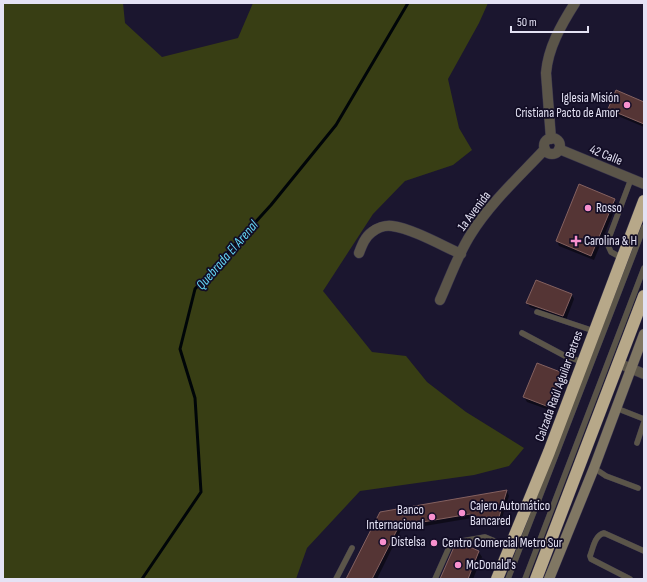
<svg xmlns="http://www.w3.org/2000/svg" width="647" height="582" font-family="'Sofia Sans Condensed',sans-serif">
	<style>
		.green { fill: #383e14 }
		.shadow { fill: #0007 }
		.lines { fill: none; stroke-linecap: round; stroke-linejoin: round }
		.stream { stroke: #000508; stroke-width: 3 }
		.building { fill: #553535; stroke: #846160 }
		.lane-casing { stroke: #37334b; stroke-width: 6 }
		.street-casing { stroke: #37334b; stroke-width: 11 }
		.secondary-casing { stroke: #37334b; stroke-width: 11 }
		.highway-casing { stroke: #37334b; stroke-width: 13 }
		.lane { stroke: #5b5549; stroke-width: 5.5 }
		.street { stroke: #5b5549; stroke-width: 10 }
		.secondary { stroke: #807763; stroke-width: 10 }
		.highway { stroke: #b7a889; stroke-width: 12 }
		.poi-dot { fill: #f790ce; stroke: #120d25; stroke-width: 1.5 }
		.labels { text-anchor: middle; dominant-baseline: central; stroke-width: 3.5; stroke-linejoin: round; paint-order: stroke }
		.poi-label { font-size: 13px; fill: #e4e2f4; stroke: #120d25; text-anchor: start }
		.street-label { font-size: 13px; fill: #e4e2f4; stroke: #120d25 }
		.water-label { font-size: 14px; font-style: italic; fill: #65d7f5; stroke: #120d25 }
	</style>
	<rect width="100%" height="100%" fill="#1b162f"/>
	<path class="green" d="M3,3h120l2,20 37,34 76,-19 15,-35h235l-9,20 -31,56 11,49 13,22 -19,15 -48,16 -32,33 -50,77 49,61 34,4 21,26 39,30 58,36 -15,18 -35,9 -114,16 -53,57 -11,31h-293z"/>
	<path class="shadow" d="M644,103v24l-33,-14 -2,-4z
		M614,200l3,4 -23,56 -35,-14 -2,-5z
		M537,281l35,14 2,4 -8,21 -36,-13 -3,-4z
		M562,374l3,4 -13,33 -25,-9 -3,-5z
		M507,491l2,5 -8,25 -26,5 -3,-8 -71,12 -24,49h-30l33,-66z
		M478,551l4,6 -9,22h-32z"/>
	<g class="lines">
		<path class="stream" d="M142,579l59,-87 -6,-94 -15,-49 15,-60 76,-84 65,-80 72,-122"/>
	</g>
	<path class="building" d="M616,90l28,12v22l-36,-15z
		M579,184l36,15 -24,57 -35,-15z
		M536,280l36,14 -9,22 -37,-13z
		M537,363l26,10 -14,34 -26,-10z
		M507,490l-8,27 -27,5 -2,-8 -71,12 -27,53h-26l34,-67z
		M465,545l14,6 -11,28h-28l14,-32z"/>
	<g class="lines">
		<defs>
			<path id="lane" d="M622,258l-11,-6 -4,-9 24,-64
				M537,312l57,19
				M522,333l45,24 16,5
				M616,408l28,11
				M637,443l7,-21
				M594,468l12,8 32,12
				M336,579l16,-31
				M435,579l16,-36 34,-6 12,5
				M508,579l136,-352
				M525,579l119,-311
				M630,579l-39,-20 -1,-3c3,-8 5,-21 14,-23l40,18"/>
			<path id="street" d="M544 146a8 8 0 1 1 16 0a8 8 0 1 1-16 0Z
				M551,139l-5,-66c2,-25 15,-48 29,-70
				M559,149l85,35
				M359,253c3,-8 6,-16 13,-21 5,-4 13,-7 20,-6 21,3 49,19 69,28
				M440,300c10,-22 18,-46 31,-66 20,-32 49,-58 74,-85
				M618,363l26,11"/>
			<path id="secondary" d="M549,579l45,-111 50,-134"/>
			<path id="highway" d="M497,579l52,-127 95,-251
				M536,579l108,-283"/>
		</defs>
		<use href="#lane" class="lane-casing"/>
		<use href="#street" class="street-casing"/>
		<use href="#secondary" class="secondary-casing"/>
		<use href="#highway" class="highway-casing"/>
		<use href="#lane" class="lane"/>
		<use href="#street" class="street"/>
		<use href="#secondary" class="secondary"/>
		<use href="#highway" class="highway"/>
	</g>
	<g class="poi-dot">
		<circle cx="627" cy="105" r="4"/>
		<circle cx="588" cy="208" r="4"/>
		<path d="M574 235h4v4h4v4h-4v4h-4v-4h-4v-4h4z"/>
		<circle cx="462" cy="513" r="4"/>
		<circle cx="432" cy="517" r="4"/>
		<circle cx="383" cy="542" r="4"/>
		<circle cx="434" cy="543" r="4"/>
		<circle cx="458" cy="565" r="4"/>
	</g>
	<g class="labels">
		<g class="poi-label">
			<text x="619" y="98" text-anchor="end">Iglesia Misión<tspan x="619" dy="15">Cristiana Pacto de Amor</tspan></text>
			<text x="596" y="208">Rosso</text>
			<text x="584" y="241">Carolina &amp; H</text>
			<text x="470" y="506">Cajero Automático<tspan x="470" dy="15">Bancared</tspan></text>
			<text x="424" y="510" text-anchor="end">Banco<tspan x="424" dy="15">Internacional</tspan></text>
			<text x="391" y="542">Distelsa</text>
			<text x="442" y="543">Centro Comercial Metro Sur</text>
			<text x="466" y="565">McDonald's</text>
		</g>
		<g class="street-label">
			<text transform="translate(606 155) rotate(22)">42 Calle</text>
			<text transform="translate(474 211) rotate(-53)">1a Avenida</text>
			<text transform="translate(559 386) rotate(-70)">Calzada Raúl Aguilar Batres</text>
		</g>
		<g class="water-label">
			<text transform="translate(227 255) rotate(-49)">Quebrada El Arenal</text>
		</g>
	</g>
	<rect width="647" height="582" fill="none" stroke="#e4e2f4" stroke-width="8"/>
	<path d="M511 26v6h77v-6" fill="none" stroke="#e4e2f4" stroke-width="2"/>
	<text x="517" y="26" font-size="12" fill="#e4e2f4" stroke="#120d25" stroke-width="3" paint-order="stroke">50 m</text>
</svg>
